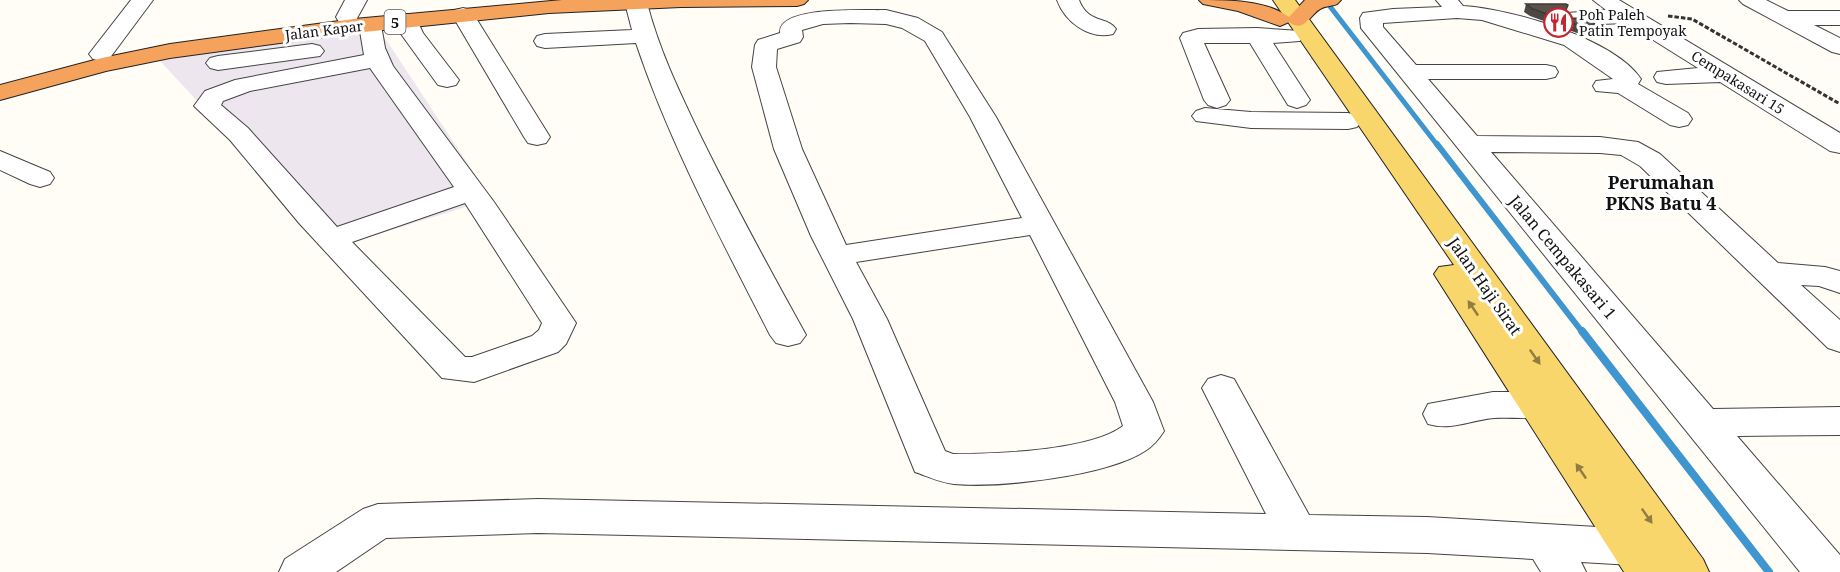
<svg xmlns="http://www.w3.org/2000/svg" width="1840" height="572" font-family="'Noto Serif',serif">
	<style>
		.industrial { fill: #eee6ef }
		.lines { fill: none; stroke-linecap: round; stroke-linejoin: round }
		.stream-far2 { stroke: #3f96cf; stroke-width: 5 }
		.stream-far1 { stroke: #3f96cf; stroke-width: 6 }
		.stream { stroke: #3f96cf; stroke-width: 8 }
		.minor-casing { stroke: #444; stroke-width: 2 }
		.major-casing { stroke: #222; stroke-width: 2 }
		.highway-casing { stroke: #222; stroke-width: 2 }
		.path { stroke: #333; stroke-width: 3; stroke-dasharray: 4.5 2; stroke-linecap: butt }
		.minor { fill: #fff; fill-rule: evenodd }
		.major { fill: #f9d66b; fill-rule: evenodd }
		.highway { fill: #f5a25d; fill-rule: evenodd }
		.wall { fill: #4d4742 }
		.building { fill: #5a524d; stroke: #3f3936; stroke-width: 1.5 }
		.oneway { fill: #917d42 }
		.labels { text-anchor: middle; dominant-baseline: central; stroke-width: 6; stroke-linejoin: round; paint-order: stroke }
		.far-poi-label { font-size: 14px; fill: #111; stroke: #fff; text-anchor: start }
		.far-street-label { font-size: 14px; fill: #111; stroke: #fff }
		.shield { fill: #fff; stroke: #585858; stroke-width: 1.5 }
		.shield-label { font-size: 15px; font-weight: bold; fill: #111 }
		.street-label { font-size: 16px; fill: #111; stroke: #fff }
		.neighbourhood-label { font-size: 18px; font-weight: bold; fill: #111; stroke: #fff }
	</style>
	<rect width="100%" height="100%" fill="#fffdf5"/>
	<path class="industrial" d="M381,32l110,167 -157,49 -174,-187 46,-9z"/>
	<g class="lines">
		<path class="stream-far2" d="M1325,0l113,146"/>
		<path class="stream-far1" d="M1437,144l146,189"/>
		<path class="stream" d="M1582,331l187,241"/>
		<defs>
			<path id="minor" d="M131,0h22l-44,59 -8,2 -8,-2 -4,-5z
				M345,0h22l-12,22 -8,2 -8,-2 -3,-5z
				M627,0h18l2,3c12,47 33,90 54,134 33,67 69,133 105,198l-6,8 -12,3 -12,-3 -6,-8c-47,-92 -101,-193 -134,-292l-91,5 -8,-2 -3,-5 3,-5 8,-2 87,-4 -7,-27z
				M1057,0h22c9,24 28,16 37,29l-3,5c-24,6 -48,-12 -56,-34z
				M1436,0h22l5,6c48,3 150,32 178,73l-3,5 50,29 4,6 -4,6 -9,2 -9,-2 -52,-32 -22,-2 -3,-5 3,-5 17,-2 -49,-34 -82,-25 -25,-2 -74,5v4l33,38h130l9,2 3,5 -3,5 -9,2h-118l49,57 123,1 38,5 22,12 118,109 47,4 15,4v22l-21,-7 -18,-1 39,35v32l-12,-4 -188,-182 -19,-11 -21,-2 -109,-1 222,257 127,-2v28l-103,1 103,119v17h-40l-439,-544 -1,-10 3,-5 30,-4 49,-2z
				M1593,0h26l221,133v20l-10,-2 -110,-69 -54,2 -9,-2 -3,-5 3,-5 41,-4 -72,-45 -51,2 -8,-2 -3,-5 3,-5 39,-3z
				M1739,0h27l22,11h52v14h-26l26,13v16l-8,-2 -89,-48z
				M463,8l8,2 3,5 76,122 -4,6 -9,2 -9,-2 -4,-6 -72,-122 3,-5z
				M886,10l32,8 24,14 3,5 51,80 157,285 11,29c-5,8 -11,15 -19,20 -38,25 -145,37 -191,33 -13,-1 -27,-8 -39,-12l-62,-153 -42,-83 -37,-87 -22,-82 3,-22 3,-5 22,-7c-2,-28 86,-22 106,-23zM850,23l36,1 16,4 23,13 45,76 52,101 -176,27 -44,-96 -26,-82 1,-18 23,-7 3,-5 -1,-7 21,-6zM1030,235l85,167 8,24c-33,25 -128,28 -170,28l-8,-3 -58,-132 -31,-57z
				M407,14l8,2 8,17 36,47 -3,5 -9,2 -9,-2 -37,-51 -5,-13 3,-5z
				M370,18l8,2 3,5 4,23 8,18 101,136 82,121 -10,21 -8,8 -84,30 -32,-4 -143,-155 -69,-83 -36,-34 11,-15 30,-11 129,-25 -5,-30 3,-5zM370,68l84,119 -117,40 -89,-99 -27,-23 2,-4 27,-10zM465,203l77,120 -3,7 -7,6 -60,21h-7l-113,-115z
				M1257,28l43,3 3,5 -3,5 -27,2 37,57 -4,5 -9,3 -9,-3 -38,-62h-46l26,57 -4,5 -9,3 -9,-3 -4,-5 -24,-62 3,-5 15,-4z
				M312,44l8,2 4,5 -4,5 -102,14 -8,-2 -4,-5 4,-5 8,-2z
				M1205,108l46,4 97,1 9,2 4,6 -4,6 -9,2 -97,-1 -55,-7 -4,-5 4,-5z
				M0,151l50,21 4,6 -4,6 -10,3 -10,-3 -30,-14z
				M1221,375l13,4 75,136 118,2 205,12 16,5 6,13 -6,13 -16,5 -51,-3 5,10h-45l-8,-13 -106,-6 -889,-20 -152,5 -50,34h-57l6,-13 78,-50 15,-5 160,-5 728,15 -64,-126 6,-9z
				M1493,392h44l13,3 6,10 -6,10c-19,5 -37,2 -56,3 -24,2 -42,13 -66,6l-5,-10 5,-10z"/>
			<path id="major" d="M1273,0h22l408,559 6,13h-85l-190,-298 5,-7 15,-2z"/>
			<path id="highway" d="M808,0l-4,4 -7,2 -116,1 -132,6 -195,20 -184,25 -64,13 -106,29v-15l102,-27 68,-14 184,-25 208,-19z
				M1199,0c29,0 67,0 90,17l16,-17h36l-4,4c-4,2 -11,2 -15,4 -13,6 -17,26 -33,14l-9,4 -42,-15 -35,-7z"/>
		</defs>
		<use href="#minor" class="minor-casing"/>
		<use href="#major" class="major-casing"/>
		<use href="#highway" class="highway-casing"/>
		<path class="path" d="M1668,16l24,3 148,85"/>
		<use href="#minor" class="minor"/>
		<use href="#major" class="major"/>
		<use href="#highway" class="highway"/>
	</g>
	<path class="wall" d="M1526,4l39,8 5,6 26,7 -3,8h-16l-47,-17 -6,-4z"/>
	<path class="building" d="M1526,4h40l2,1 -3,7 5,6 18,1 8,6 -16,1 -47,-17z"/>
	<defs><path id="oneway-solid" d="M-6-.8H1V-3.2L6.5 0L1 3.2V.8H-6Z" transform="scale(1.5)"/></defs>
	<g class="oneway">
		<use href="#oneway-solid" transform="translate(1473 308) rotate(-124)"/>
		<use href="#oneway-solid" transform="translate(1535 357) rotate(55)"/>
		<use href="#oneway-solid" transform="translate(1581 471) rotate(-124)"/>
		<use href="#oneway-solid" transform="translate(1647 516) rotate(55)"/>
	</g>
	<defs>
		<symbol id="restaurant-ring" viewBox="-11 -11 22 22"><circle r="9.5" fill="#fff" stroke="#c4262e" stroke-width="1.5"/><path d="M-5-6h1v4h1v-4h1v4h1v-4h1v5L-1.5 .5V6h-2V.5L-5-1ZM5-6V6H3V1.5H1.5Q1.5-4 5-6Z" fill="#c4262e"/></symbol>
	</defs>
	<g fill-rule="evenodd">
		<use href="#restaurant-ring" x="1542" y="6" width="33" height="33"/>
	</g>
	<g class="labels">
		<g class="far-poi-label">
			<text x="1579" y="14">Poh Paleh<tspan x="1579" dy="16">Patin Tempoyak</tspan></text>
		</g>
		<g class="far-street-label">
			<text transform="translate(324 30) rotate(-7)">Jalan Kapar</text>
			<text transform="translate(1738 82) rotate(32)">Cempakasari 15</text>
		</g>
		<rect class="shield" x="384.5" y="10" width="21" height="24" rx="4.5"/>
		<g class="shield-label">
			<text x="395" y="22">5</text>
		</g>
		<g class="street-label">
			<text transform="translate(1563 257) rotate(50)">Jalan Cempakasari 1</text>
			<text transform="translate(1485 286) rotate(55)">Jalan Haji Sirat</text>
		</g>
		<g class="neighbourhood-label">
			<text x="1661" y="182">Perumahan<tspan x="1661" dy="21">PKNS Batu 4</tspan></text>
		</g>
	</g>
</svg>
